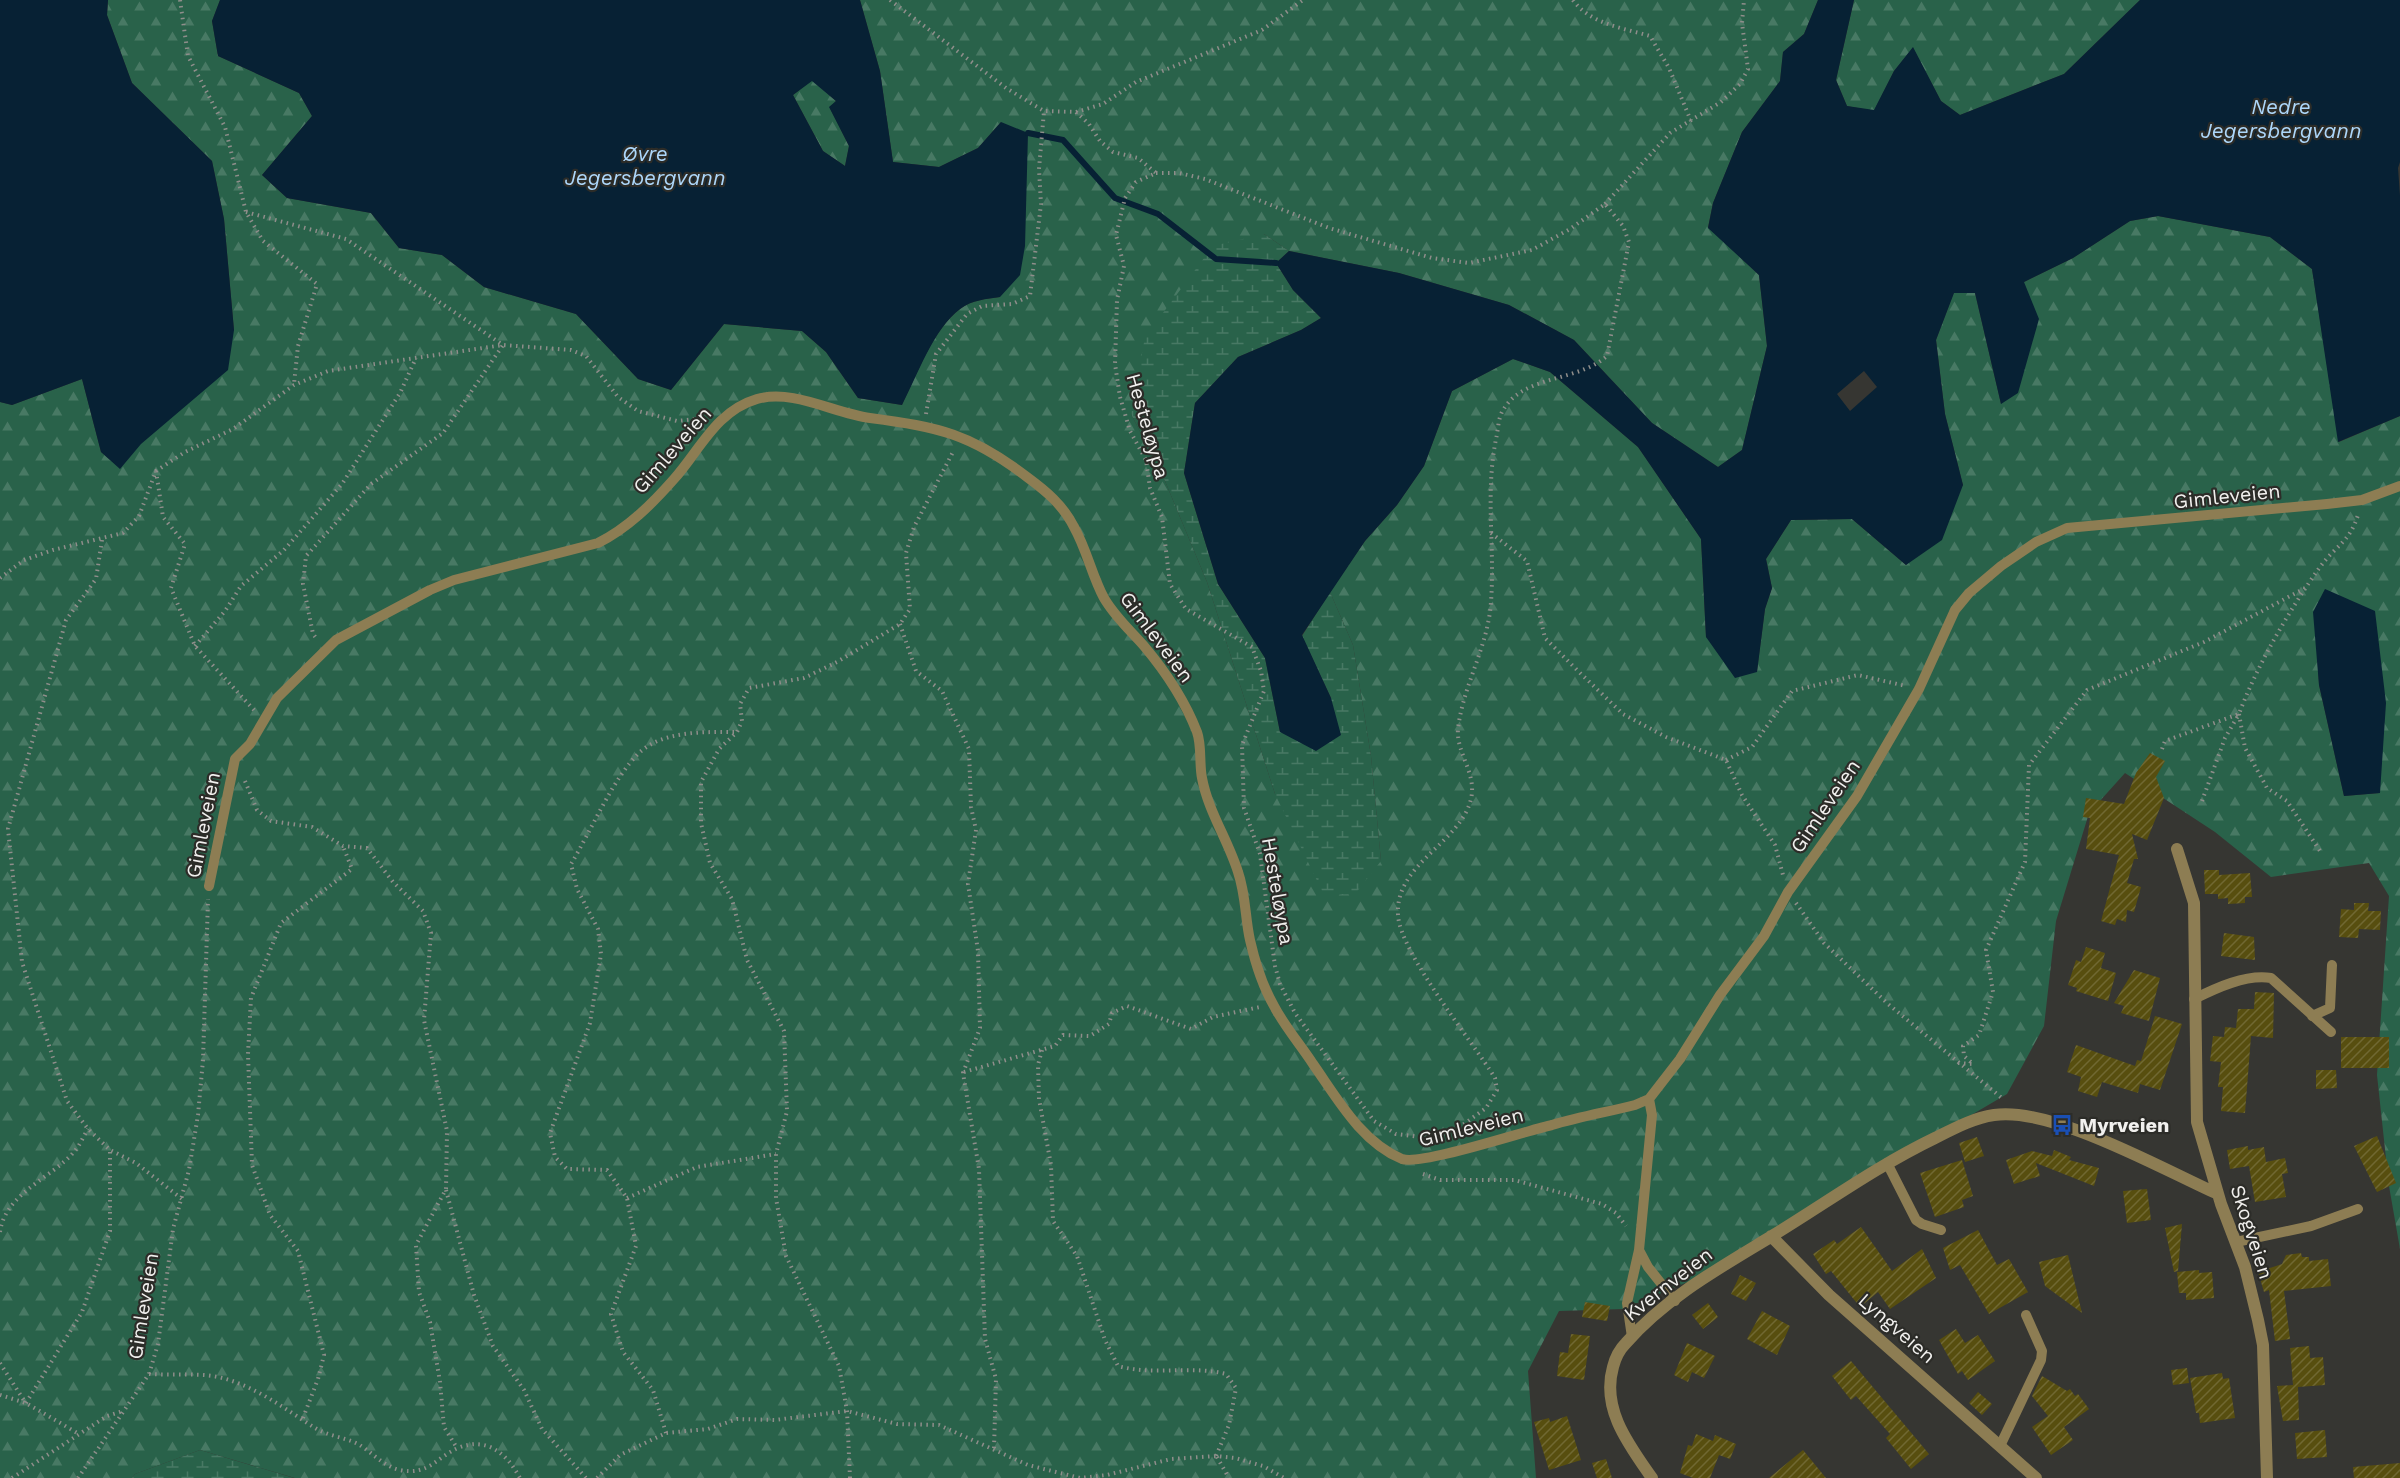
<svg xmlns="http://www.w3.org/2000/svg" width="2400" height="1478" font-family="'Work Sans',sans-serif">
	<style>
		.forest { fill: url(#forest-firs); fill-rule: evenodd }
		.wetland { fill: url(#wetland-marsh) }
		.water { fill: #072134; fill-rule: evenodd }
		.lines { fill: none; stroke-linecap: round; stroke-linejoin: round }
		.stream { stroke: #072134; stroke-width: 6 }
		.building { fill: url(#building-hatch) }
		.path { stroke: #8f8e8b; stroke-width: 4; stroke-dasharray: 1.5 4.5; stroke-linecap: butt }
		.service { stroke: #8d7d53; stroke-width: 10 }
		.minor { stroke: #8d7d53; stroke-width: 12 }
		.labels { text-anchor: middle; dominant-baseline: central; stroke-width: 4.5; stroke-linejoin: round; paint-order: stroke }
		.street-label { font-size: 20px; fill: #f1f0ee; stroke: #2c2c28 }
		.poi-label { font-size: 20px; font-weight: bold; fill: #f1f0ee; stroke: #2c2c28; text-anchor: start }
		.water-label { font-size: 21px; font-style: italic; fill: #add7fa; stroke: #2c2c28 }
	</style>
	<defs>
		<pattern id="forest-firs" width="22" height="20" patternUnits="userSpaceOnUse" patternTransform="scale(1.5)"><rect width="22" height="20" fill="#29624a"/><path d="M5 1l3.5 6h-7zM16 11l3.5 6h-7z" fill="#487964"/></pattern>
		<pattern id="wetland-marsh" width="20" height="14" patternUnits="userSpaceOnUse" patternTransform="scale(1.5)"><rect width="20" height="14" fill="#29624a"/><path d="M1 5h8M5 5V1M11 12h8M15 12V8" fill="none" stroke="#487964"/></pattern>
		<pattern id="building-hatch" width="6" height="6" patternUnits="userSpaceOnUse" patternTransform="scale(1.5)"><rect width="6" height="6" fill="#574e0f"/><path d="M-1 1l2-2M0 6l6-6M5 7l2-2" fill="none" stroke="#706832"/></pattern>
	</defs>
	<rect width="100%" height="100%" fill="#363632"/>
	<path class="forest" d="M108,0h112l-8,21 6,35 81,37 13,23 -50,59 25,23 84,15 28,35 43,7 42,32 92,27 62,65 33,11 53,-66 78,7 24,21 32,46 44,7c14,-29 32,-77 58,-96 12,-9 26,-10 40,-12l1,-175 -23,26 -39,19 -46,-5 -13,-91 -20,-71h958l-14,34 -21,18 -3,29 -38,51 -29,71 -5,24 51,48 8,71 -25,104 -24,17 -66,-44 -78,-83 -65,-35 -110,-32 -110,-22 -25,-17 -133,180 34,67 42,101 68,212 106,67 -10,-105 -18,-111 -23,-53 35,-51 32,-36 27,-39 28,-75 61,-32 37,13 88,75 63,92 5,98 51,34 8,-62 7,-21 -6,-29 25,-39 61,-1 54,46 57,-80 -18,-71 -9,-74 18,-48 21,1 26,111 23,-122 49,-24 57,-37 28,-5 112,21 42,32 27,173 61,-26v833l-11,-63 -12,-111 12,-179 -20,-33 -98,14 -56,-45 -90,-59 -36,40 -33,108 -12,105 -37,68 -97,57 -189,117 -98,41 -64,2 -31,60 8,107h-1241l-95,-28 -65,24 -3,4h-132v-1076l12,3 70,-26 19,73 19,16 114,-138 -10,-111 -12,-58 -80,-78 -25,-68zM2317,651l63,142 -36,3 -25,-111z
		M1854,0h286l-76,74 -104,41 -19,-14 -28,-53 -19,23 -20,40 -27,-5 -11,-26z
		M812,80l24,21 -6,7 19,38 -4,20 -22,-15 -30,-56z"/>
	<path class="wetland" d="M1264,234l25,17 -13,12 17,27 28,28 -20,12 -63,27 -43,46 -11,70 34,111 47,74 15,74 51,-34 -29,-62 28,-44 23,53 18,111 10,105 -26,33 -31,1 -49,-101 -68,-212 -42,-101 -34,-67 14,-77 68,-91z
		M200,1450l94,28h-162l3,-4z"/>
	<path class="water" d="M0,0h108l-1,15 25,68 80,78 12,58 10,111 -6,40 -87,74 -21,25 -19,-17 -19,-73 -70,26 -12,-3z
		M220,0h640l20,71 13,91 46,5 39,-19 23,-26 27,11 -3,113 -5,29 -20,22c-14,2 -28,3 -40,12 -26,19 -43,67 -58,96l-44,-7 -32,-46 -24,-21 -78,-7 -53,66 -33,-11 -62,-65 -92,-27 -42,-32 -43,-7 -28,-35 -84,-15 -25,-23 50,-59 -13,-23 -81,-37 -6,-35zM812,81l24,20 -7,6 20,39 -4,20 -22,-15 -30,-56z
		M1818,0h36l-18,80 11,26 27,4 20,-39 19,-24 28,54 19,14 104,-41 76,-74h260v162l-2,6 2,28v220l-62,26 -26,-173 -42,-32 -112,-21 -28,5 -57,37 -49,24 15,37 -21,74 -17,11 -26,-111h-21l-18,47 9,74 18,71 -21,55 -36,25 -54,-46 -61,1 -25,39 6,29 -7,21 -8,63 -22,6 -29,-41 -5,-98 -63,-92 -88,-75 -37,-13 -61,32 -28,75 -27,39 -32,36 -63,94 29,63 10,37 -25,16 -36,-19 -15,-74 -47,-74 -34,-111 11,-70 43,-46 63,-27 20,-12 -28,-28 -17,-27 13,-12 110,22 110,32 65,35 78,83 66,44 24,-17 25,-104 -8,-71 -51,-47 5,-25 29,-71 38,-51 3,-29 21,-18zM1864,371l13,16 -27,24 -13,-17z
		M2325,589l50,22 11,92 -6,90 -36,3 -25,-111 -6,-73z"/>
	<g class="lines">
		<path class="stream" d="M1028,133l35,7 52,58 43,16 58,45 60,4"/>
	</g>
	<path class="building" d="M2150,753l15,8 -9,16 8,21 -17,42 -15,-6 6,25h-4l-7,24 14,4 -7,25 -7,-2 -1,12 -9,-3 -2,6 -14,-4 18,-66 -33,-6 4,-31 -7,-1 3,-19 38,6 12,-31z
		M2204,870h15v5l31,-2 2,24h-7v6l-17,1v-6l-10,1v-5h-13z
		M2354,903h15l-1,8h13l-1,19 -21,-1 -1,9 -19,-1 2,-28 13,1z
		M2224,933l30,4 1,23 -34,-4z
		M2086,947l19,6 -4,15 15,5 -8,28 -32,-10 1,-3 -9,-3 8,-25 5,2z
		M2134,970l26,8 -11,43 -28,-8 3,-7 -10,-3z
		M2255,992l19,1 -1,45 -22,-2 -6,77 -24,-2 2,-24h-5l3,-25 -11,-1 3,-25 11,1 1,-10 11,1 2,-19h16z
		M2155,1016l27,8 -22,66 -20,-6 -2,9 -36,-11 -5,15 -19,-6 3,-14 -14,-5 9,-27 59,21 2,-6 4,1z
		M2341,1037h48v31h-48z
		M2316,1070h20l1,18 -21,1z
		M2377,1136l19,47 -19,9 -23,-46z
		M1977,1137l7,19 -19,6 -6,-19z
		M2248,1146v4l16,-3 2,15 19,-4 3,15 -6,1 4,23 -31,5 -6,-36 -19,3 -3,-19z
		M2054,1150l17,7 -2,3 30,8 -5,18 -58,-23 4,13 -26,8 -8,-24 26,-9 20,5z
		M1962,1160l11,36 -11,4 2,7 -29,10 -15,-44z
		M2147,1189l4,31 -24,3 -4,-32z
		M2182,1224l-4,47 -4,1 -9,-44z
		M1861,1227l31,44 30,-22 14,29 -46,31 -12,-17 -18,15 -29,-36 -5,3 -13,-20 21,-14 3,4z
		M1978,1230l19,35 12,-6 19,33 -39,22 -29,-49 -10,5 -7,-22z
		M2301,1253l1,4h7v4l19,-2 3,27 -47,5 6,48 -15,2 -6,-51 -5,2 -6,-20 24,-8 4,-9z
		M2068,1255l14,58 -37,-27 -6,-24z
		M2199,1270v3l13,-1 2,26 -28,2v-7h-7l-2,-21z
		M1740,1275l16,8 -10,18 -15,-7z
		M1585,1302l25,4 -3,15 -25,-4z
		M1708,1303l10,14 -15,12 -11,-14z
		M1762,1311l28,15 -13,29 -30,-16z
		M1956,1329l9,14 13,-8 17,26 -27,19 -6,-9 -4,3 -19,-34z
		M1571,1334l19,2 -6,44 -27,-4 3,-24 8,1z
		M1687,1343l28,13 -11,22 -12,-6 -4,10 -14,-7z
		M2309,1346l1,12 13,-1 2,28 -27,2 1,33 -16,1 -6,-35 16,-1 -3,-37z
		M1851,1361l78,93 -18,15 -25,-31 4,-4 -34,-38 -5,4 -19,-24z
		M2187,1368l2,15 -16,2 -2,-15z
		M2222,1373l1,6 6,-1 6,40 -35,5 -1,-10h-3l-6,-35z
		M2042,1376l25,15 3,-2 5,7 3,-2 11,15 -25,18 9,13 -22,15 -19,-28 16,-11 -16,-20z
		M1978,1392l14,12 -10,11 -13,-12z
		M1567,1416l14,44 -32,10 -15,-48 15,-4 1,4z
		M2325,1430l2,27 -30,2 -2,-26z
		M1696,1434l17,7 2,-6 21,9 -6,15 -11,-4 -9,23h-17l-13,-5 8,-28 4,1z
		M1803,1450l23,28h-57z
		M1606,1459l6,19h-15l-5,-15z
		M2400,1463v15h-46l-1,-11z"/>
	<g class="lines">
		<path class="path" d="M180,0l8,56 37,71 21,85 17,29 54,43 -19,62 -4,38
			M890,0l116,88 38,23 32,1 13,12 11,17 13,11 25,6 18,15
			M1573,0c17,24 50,28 77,36l19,32 22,53
			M1076,112l27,-8 33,-22 126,-52 41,-30
			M1156,173h23l26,6 124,49 103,30 37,5 63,-13 38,-21 35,-25 18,22 6,16 -22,114c-31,27 -85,18 -105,56 -4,8 -4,19 -6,27 -11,55 -1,107 -5,163 -3,45 -28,83 -33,127 -2,24 19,44 13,70 -11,45 -76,64 -73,116 2,38 75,127 97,163l2,12 -11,18 -33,24 -24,6 -33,-4 -22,-13 -79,-108 -15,-29 -5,-18 -15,-112 -16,-46 -2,-63 22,-54 -3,-20 -9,-24 -66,-38 -16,-25 -8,-67 -12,-29 -4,-28 -16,-29 -10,-34 -5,-33 2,-64 7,-34 -8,-31 9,-37 11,-16z
			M1605,204l65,-71 51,-31 19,-18 8,-15 -6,-46 2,-23
			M246,212l100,27 157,106 -60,88 -72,51 -65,72 -3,28 10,50 4,5
			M926,414l10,-60 31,-40 15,-8 30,-2 18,-8 11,-92 -2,-35 5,-58
			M156,471l7,46 22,27 -14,44 24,58 59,64
			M1491,533l36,28 18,77 33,33 45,43 43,23 60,23 16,35 33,50 8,30
			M102,540l-6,39 -30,41 -58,209 14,133 45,139 21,28 22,21 26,13 46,36
			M0,578l24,-18 29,-10 70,-17 16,-17 17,-45 29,-19 48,-23 61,-44 34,-14 175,-26 68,5 15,6 32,41 20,14 39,10 27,-3
			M900,624l16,47 26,20 27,58 2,58 5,23 -8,54 10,67 2,77 -17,45 16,96 6,170 11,40 -2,70
			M195,646l30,-35 16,-25 43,-36 58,-66 58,-91 16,-35
			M2239,714l6,34 22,40 20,13 33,50
			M2162,749l3,-8 74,-27c18,-49 51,-105 81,-147 16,-22 29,-24 38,-52
			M1726,760l26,-13 40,-56 66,-16 48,11
			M245,781l12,29 14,11 41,6 31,19 24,2 26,34 30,29 8,22 -7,87 23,111 -1,58 -30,56 3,47 11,30 10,60 4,45 13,21
			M2202,801l23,-63 14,-24
			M1796,903l28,40 64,61 115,95
			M1042,1050l-4,15 1,34 12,66 2,56 24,35 28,84 13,26c35,10 73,-1 108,8l10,14 -7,37 -13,31
			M1958,1063l15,1 -9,-8 -1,-10 16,-11 14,-43 -7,-42 39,-88 4,-97 58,-75 117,-48 105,-56
			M964,1072l91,-26 8,-11 27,1 19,-12 3,-11 15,-7 64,23 22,-12 47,-10
			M1423,1174l17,6h74l88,24 14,9 10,13
			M446,1190l28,105 19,51 31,44 18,39 44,49
			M627,1198l70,-31 79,-13
			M0,1232c5,-38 51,-54 73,-79 6,-6 10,-16 15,-24
			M0,1363l25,39
			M149,1374c19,1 37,0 55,1 41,3 78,32 111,53 13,8 29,9 43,16 14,8 26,23 42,26 28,6 37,-13 58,-22 29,-12 49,6 62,30
			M0,1395l26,8 53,31
			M26,1403l56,-91 28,-81v-81
			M303,1418l15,-39 6,-24 -26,-104 -28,-36 -18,-50 -4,-111 3,-56 30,-75 71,-54 -9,-23
			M666,1433l-13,-43 -30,-38 -12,-38 25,-68 -9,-48 -20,-28 -40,-1 -12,-12 -5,-24 40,-110 11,-69 -3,-25 -21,-40 -6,-25c20,-33 42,-86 68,-111 24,-23 67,-21 98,-21
			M1217,1457l12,21
			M12,1478l95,-62 16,-5
			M78,1478l71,-104 9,-30 15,-115 16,-59 9,-55 5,-55 5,-161
			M597,1478l23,-23 46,-22 42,-4 29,-10 38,1 72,-9 50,13 42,1 89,40 52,13 27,-3 64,-16 45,-3 19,2 28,8 21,12
			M850,1478l-3,-67 -8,-45 -53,-110 -10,-58v-44l11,-43 -3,-80 -37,-71 -15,-61 -22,-36 -9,-40v-41l18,-33 18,-17 5,-11 -2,-17 9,-16 55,-10 33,-16 63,-38 10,-15 -4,-56 8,-26 40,-77"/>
		<path class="service" d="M209,886l26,-127 15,-15 27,-46 59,-58 94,-50 24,-10 144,-37c30,-15 54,-39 76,-64 26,-29 42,-68 83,-80 37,-10 76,14 113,19 69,9 101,16 157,59 19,14 36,28 47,50 13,23 18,49 30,71 11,19 26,32 40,48 21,25 41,55 53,86 5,14 2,31 5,46 6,33 26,62 36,94 8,23 7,46 12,68 5,22 13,47 24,66 11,21 26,38 39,58 24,34 48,78 89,95 18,7 123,-28 150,-34 27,-8 55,-13 83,-20l14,-6 31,-40 40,-64 44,-59 24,-44 69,-96 62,-107 36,-79 14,-17 32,-27 35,-24 31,-14 260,-24 35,-4 38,-14
			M2194,999c22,-11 52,-25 77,-21l60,54
			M2312,1016l18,-8 2,-43
			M1887,1163l29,57 6,4 19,6
			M2236,1242l75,-16 47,-17
			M1639,1250l9,17 27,34
			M1632,1337l-5,-34 12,-53 13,-135 -3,-16
			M2000,1446l41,-86 1,-9 -16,-36"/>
		<path class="minor" d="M2177,849l17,54 3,219 24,82 24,63 13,53 5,25 4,133
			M1771,1236l58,59 207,183
			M1652,1478c-23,-33 -51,-69 -39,-111 2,-8 7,-18 13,-24 39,-45 95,-76 146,-107 54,-33 105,-70 163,-98 18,-9 38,-20 59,-23 57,-9 170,55 224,79"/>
	</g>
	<defs>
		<symbol id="bus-bare" viewBox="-9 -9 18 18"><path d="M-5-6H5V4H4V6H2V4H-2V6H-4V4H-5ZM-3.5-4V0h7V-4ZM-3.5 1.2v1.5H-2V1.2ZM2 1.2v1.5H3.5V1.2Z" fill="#1a4fb4" stroke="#2c2c28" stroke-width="2.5" paint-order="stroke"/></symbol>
	</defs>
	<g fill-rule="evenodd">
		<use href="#bus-bare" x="2047" y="1110" width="30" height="30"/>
	</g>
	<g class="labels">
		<g class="street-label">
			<text transform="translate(1148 426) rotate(74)">Hesteløypa</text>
			<text transform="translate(672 450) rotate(-49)">Gimleveien</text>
			<text transform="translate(2227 496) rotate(-6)">Gimleveien</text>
			<text transform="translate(1157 637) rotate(53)">Gimleveien</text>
			<text transform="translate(1825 806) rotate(-56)">Gimleveien</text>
			<text transform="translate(203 825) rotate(-79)">Gimleveien</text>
			<text transform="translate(1278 891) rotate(80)">Hesteløypa</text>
			<text transform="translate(1471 1127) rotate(-14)">Gimleveien</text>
			<text transform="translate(2252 1232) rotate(72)">Skogveien</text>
			<text transform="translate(1668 1284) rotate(-38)">Kvernveien</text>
			<text transform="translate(143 1306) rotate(-81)">Gimleveien</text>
			<text transform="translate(1897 1328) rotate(41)">Lyngveien</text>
		</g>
		<g class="poi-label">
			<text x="2079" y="1125">Myrveien</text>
		</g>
		<g class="water-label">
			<text x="2281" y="106">Nedre<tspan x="2281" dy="24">Jegersbergvann</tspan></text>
			<text x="645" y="153">Øvre<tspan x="645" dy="24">Jegersbergvann</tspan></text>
		</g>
	</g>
</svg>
